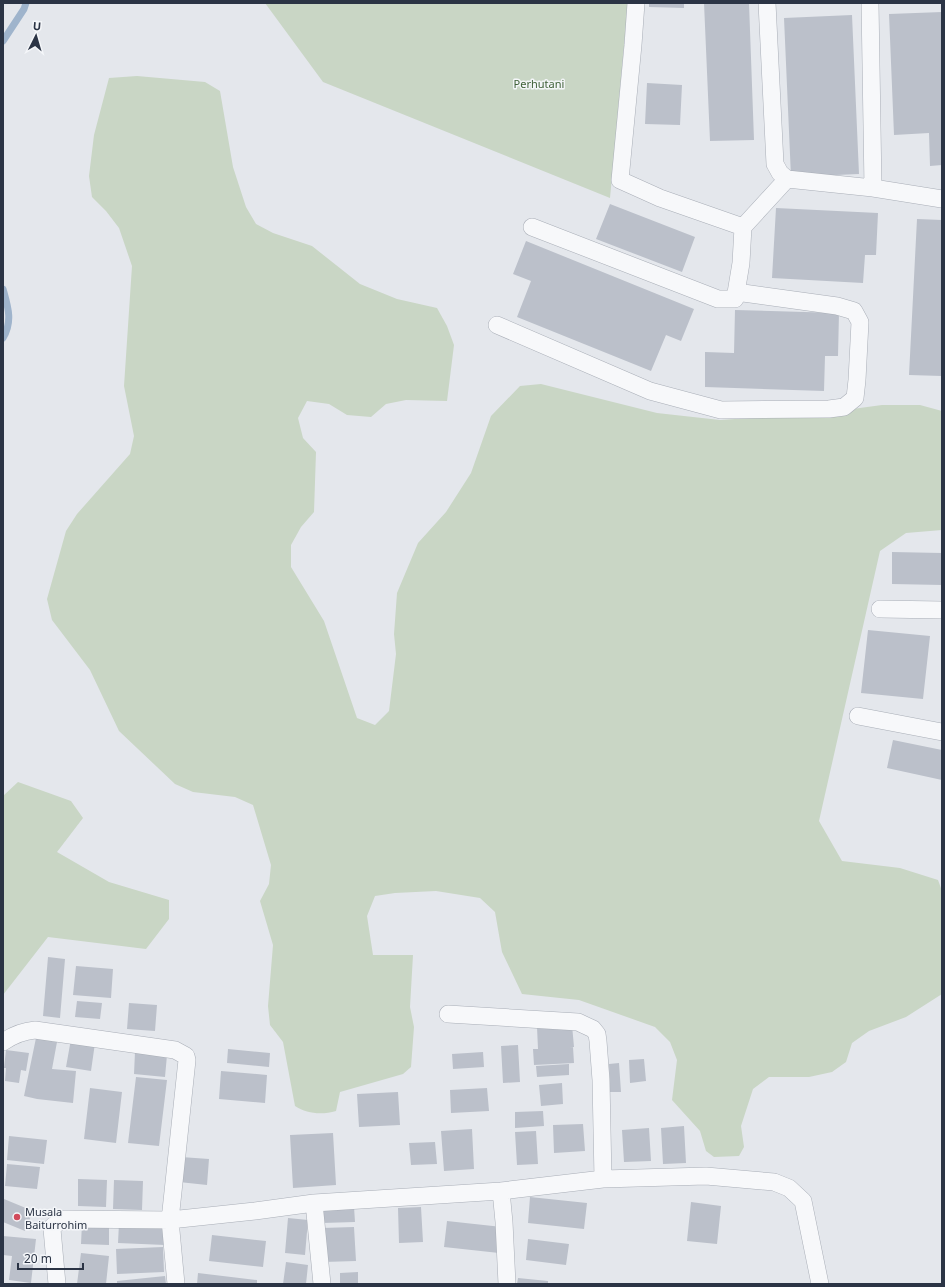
<svg xmlns="http://www.w3.org/2000/svg" width="945" height="1287" font-family="'Noto Sans',sans-serif">
	<style>
		.green { fill: #c9d6c5 }
		.lines { fill: none; stroke-linecap: round; stroke-linejoin: round }
		.stream { stroke: #9fb4cc; stroke-width: 7 }
		.building { fill: #bbc0ca }
		.street-casing { stroke: #a9aeb7; stroke-width: 18 }
		.street { stroke: #f7f8fa; stroke-width: 17 }
		.poi-dot { fill: #d1495b; stroke: #f4f6f9; stroke-width: 1.5 }
		.labels { text-anchor: middle; dominant-baseline: central; stroke-width: 3; stroke-linejoin: round; paint-order: stroke }
		.park-label { font-size: 11px; fill: #3f6138; stroke: #f4f6f9 }
		.poi-label { font-size: 11px; fill: #2b3445; stroke: #f4f6f9; text-anchor: start }
	</style>
	<rect width="100%" height="100%" fill="#e4e7ec"/>
	<path class="green" d="M265,3h363l-18,195 -287,-116z
		M137,76l68,6 15,9 13,76 13,40 10,17 17,9 39,13 48,38 37,15 40,9 10,18 7,19 -7,56 -41,-1 -20,4 -15,13 -24,-2 -18,-11 -22,-3 -9,17 5,20 13,14 -2,60 -13,15 -10,18v22l33,54 33,97 18,7 14,-14 7,-57 -2,-20 3,-41 21,-50 28,-31 25,-39 20,-57 29,-30 21,-2 116,29 63,7 103,-7 59,-8h38l22,6v119l-36,3 -26,18 -61,270 23,40 58,7 38,12 4,11v103l-36,23 -37,14 -17,12 -6,19 -14,10 -23,5h-40l-16,12 -12,37 3,21 -5,9 -25,1 -8,-6 -6,-20 -28,-31 5,-40 -7,-18 -15,-15 -76,-27 -57,-6 -20,-42 -7,-40 -15,-14 -44,-7 -41,2 -20,3 -8,20 6,39h40l-3,52 4,20 -3,40 -8,7 -63,18 -4,19c-14,4 -29,3 -41,-5l-12,-64 -13,-17 -2,-19 5,-61 -13,-44 9,-17 2,-19 -18,-60 -18,-8 -42,-5 -18,-8 -56,-53 -29,-61 -38,-50 -5,-21 19,-68 11,-17 53,-60 4,-18 -10,-50 8,-120 -13,-38 -13,-17 -14,-14 -3,-21 5,-41 15,-57z
		M18,782l53,19 12,17 -26,34 52,30 60,18v19l-23,30 -98,-12 -45,58v-199z"/>
	<g class="lines">
		<path class="stream" d="M3,41l21,-32 2,-6
			M3,289c5,18 10,32 0,49"/>
	</g>
	<path class="building" d="M649,3h35v5l-35,-1z
		M704,3h45l5,137 -44,1z
		M942,12v153l-12,1 -1,-33 -35,2 -5,-121z
		M852,15l7,159 -68,3 -7,-159z
		M647,83l35,2 -2,40 -35,-1z
		M610,204l85,33 -13,35 -86,-33z
		M776,208l102,5 -2,42h-11l-2,28 -91,-5z
		M917,219l25,1v156l-33,-1z
		M526,241l168,68 -13,32 -15,-6 -15,36 -134,-54 14,-36 -18,-7z
		M735,310l104,3 -1,43h-13l-1,35 -119,-4v-35l29,1z
		M892,552l50,1v32l-50,-1z
		M868,630l62,6 -7,63 -62,-6z
		M893,740l49,10v30l-55,-12z
		M48,957l17,2 -5,59 -17,-2z
		M76,966l37,3 -2,29 -38,-3z
		M77,1001l25,2 -2,16 -25,-2z
		M129,1003l28,2 -2,26 -28,-2z
		M572,1025l2,22 -36,2 -1,-22z
		M36,1038l21,4 -5,27 24,2 -3,32 -36,-4 -13,-3z
		M71,1039l24,4 -4,28 -25,-4z
		M518,1045l2,37 -17,1 -2,-37z
		M573,1047l1,16 -40,2 -1,-16z
		M228,1049l42,4 -1,14 -42,-4z
		M6,1050l23,3 -3,18 -5,-1 -2,13 -14,-2 1,-13h-2z
		M135,1052l32,3 -2,22 -31,-3z
		M483,1052l1,15 -31,2 -1,-15z
		M644,1059l2,22 -16,2 -1,-23z
		M619,1063l2,29h-11l-1,-28z
		M569,1064v11l-32,2 -1,-11z
		M221,1071l46,4 -2,28 -46,-4z
		M136,1077l31,3 -8,66 -31,-3z
		M562,1083l1,21 -22,2 -2,-21z
		M90,1088l32,4 -6,51 -32,-4z
		M487,1088l2,23 -38,2 -1,-23z
		M398,1092l2,33 -41,2 -2,-33z
		M543,1111l1,15 -29,2v-16z
		M583,1124l2,27 -31,2 -1,-28z
		M684,1126l2,37 -23,1 -2,-36z
		M649,1128l2,33 -27,1 -2,-32z
		M472,1129l2,40 -30,2 -3,-40z
		M536,1131l2,33 -21,1 -2,-33z
		M333,1133l3,52 -43,3 -3,-53z
		M9,1136l38,4 -3,24 -37,-4z
		M435,1142l2,22 -26,1 -2,-22z
		M181,1157l28,2 -2,26 -28,-3z
		M7,1164l33,3 -3,22 -32,-3z
		M78,1179l29,1 -1,27 -28,-1z
		M114,1180l29,1 -1,29 -29,-1z
		M530,1197l57,6 -3,26 -56,-6z
		M4,1199l29,12 -8,20 -22,-9v-20z
		M691,1202l30,4 -4,38 -30,-3z
		M354,1207l1,15 -33,1v-14z
		M421,1207l2,35 -24,1 -1,-35z
		M288,1218l20,2 -3,35 -20,-2z
		M447,1221l55,6 -3,26 -55,-6z
		M82,1223l27,1v21l-28,-1z
		M119,1223l47,2 -1,20 -47,-2z
		M354,1227l2,34 -32,1 -2,-34z
		M212,1235l54,6 -3,26 -54,-6z
		M3,1236l33,3 -5,44 -22,-3 3,-24 -9,-1z
		M528,1239l41,5 -3,21 -40,-5z
		M163,1247l1,25 -47,2 -1,-25z
		M81,1253l28,3 -3,28h-29z
		M286,1262l22,3 -2,19h-23z
		M358,1272v12h-18v-11z
		M198,1273l59,7v4h-60z
		M165,1276l1,8h-49v-3z
		M518,1278l30,3v3h-31z"/>
	<g class="lines">
		<defs>
			<path id="street" d="M636,3l-3,42 -13,135 40,18 83,29 44,-48
				M767,3l8,161 5,9 7,6 86,9 69,11
				M870,3l3,185
				M532,227l186,72h17l6,-36 2,-36
				M497,325l153,66 71,19 108,-1 15,-2 11,-9 2,-18 3,-58 -6,-11 -17,-5 -101,-14
				M880,609l62,1
				M858,716l84,16
				M448,1014l130,8 15,7 4,5 1,7 3,39 2,99
				M3,1042c10,-7 21,-11 32,-12l140,20 11,6 1,4 -17,160 6,64
				M501,1191l3,31 3,62
				M314,1203l8,81
				M57,1284l-5,-55 1,-3 11,-7 106,1 85,-9 59,-8 187,-12 102,-12 103,-3 68,6 15,6 14,13 17,83"/>
		</defs>
		<use href="#street" class="street-casing"/>
		<use href="#street" class="street"/>
	</g>
	<circle class="poi-dot" cx="17" cy="1217" r="4"/>
	<g class="labels">
		<g class="park-label">
			<text x="539" y="83">Perhutani</text>
		</g>
		<g class="poi-label">
			<text x="25" y="1211">Musala<tspan x="25" dy="13">Baiturrohim</tspan></text>
		</g>
	</g>
	<rect width="945" height="1287" fill="none" stroke="#2b3445" stroke-width="8"/>
	<g transform="translate(36 36) rotate(5)" stroke="#f4f6f9" stroke-width="3" paint-order="stroke">
	<path d="M0-3L7 15L0 10L-7 15Z" fill="#2b3445"/>
	<text y="-6" font-size="11" font-weight="bold" text-anchor="middle" fill="#2b3445">U</text>
	</g>
	<path d="M18 1263v6h65v-6" fill="none" stroke="#2b3445" stroke-width="2"/>
	<text x="24" y="1263" font-size="12" fill="#2b3445" stroke="#f4f6f9" stroke-width="3" paint-order="stroke">20 m</text>
</svg>
